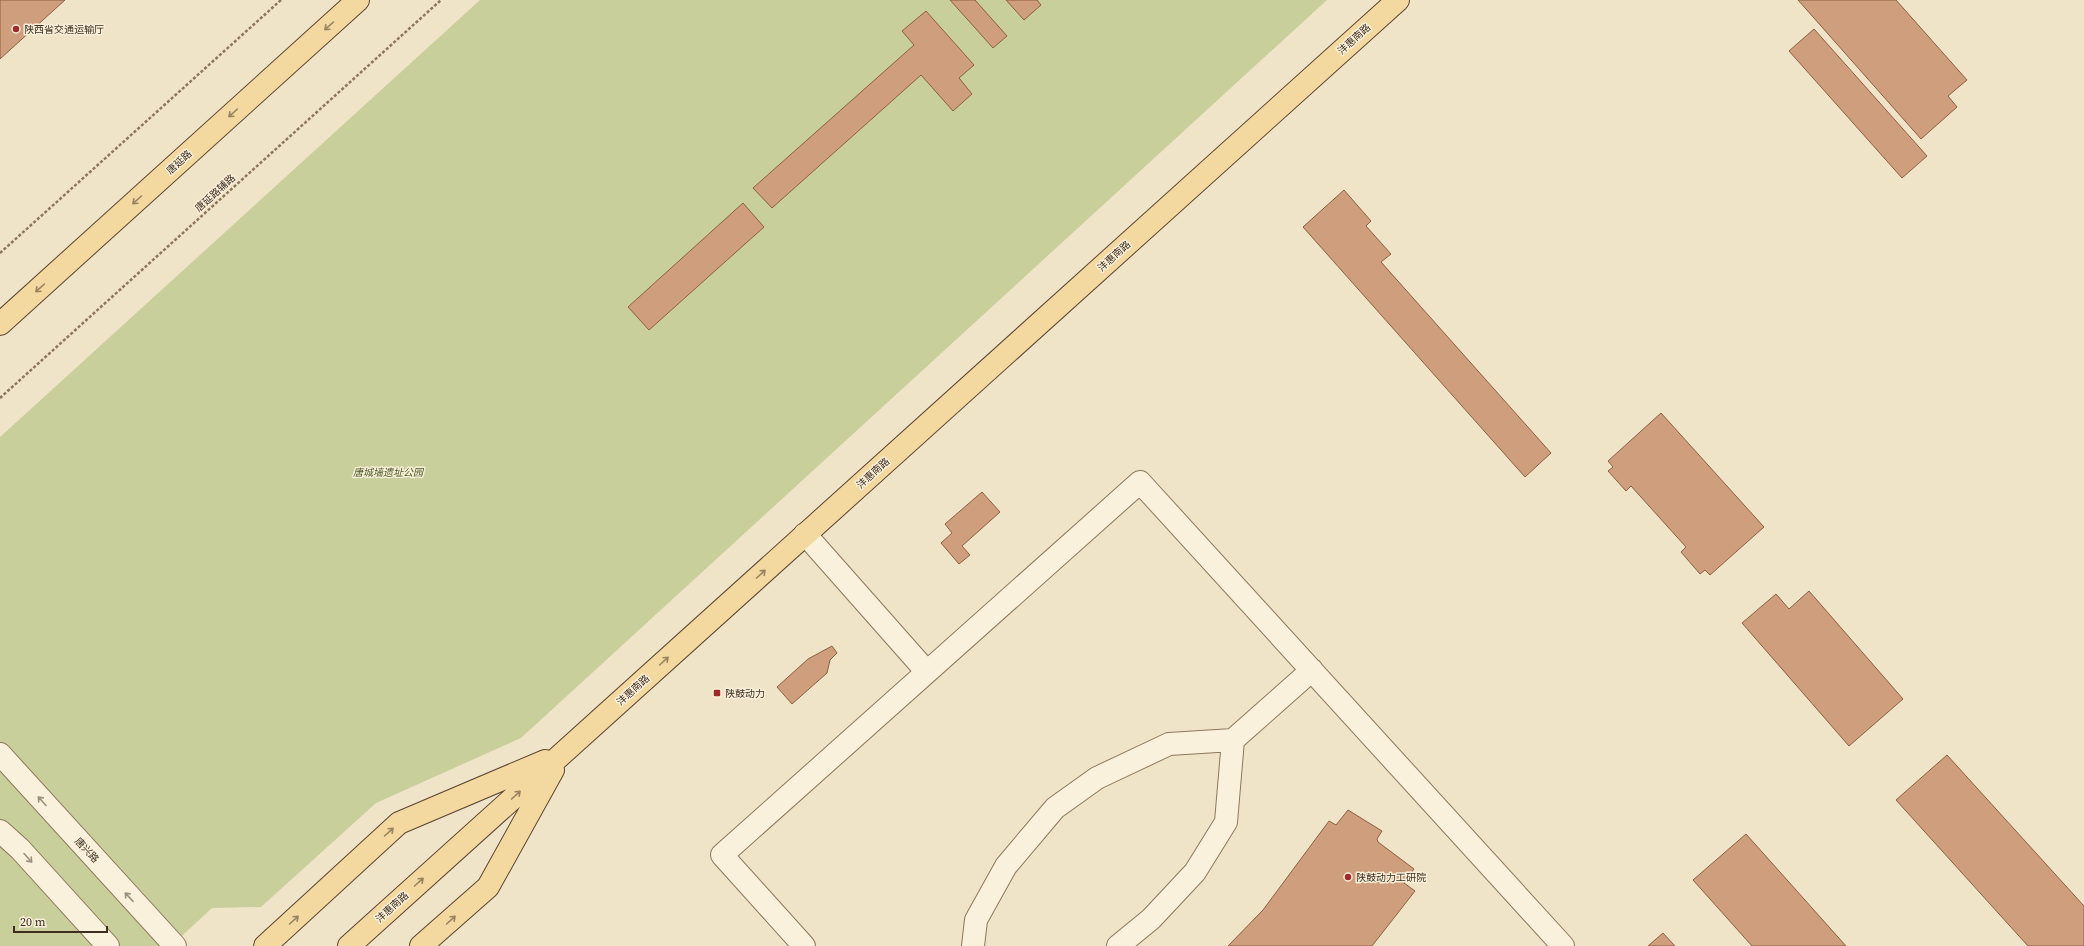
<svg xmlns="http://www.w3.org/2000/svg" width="2084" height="946" font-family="'Source Serif 4','Noto Sans SC',serif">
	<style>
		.green { fill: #c9cf9b }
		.building { fill: #cf9f7d; stroke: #8d5f41 }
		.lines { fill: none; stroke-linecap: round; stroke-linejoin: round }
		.minor-casing { stroke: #8d765c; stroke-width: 24 }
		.major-casing { stroke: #5b4430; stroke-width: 24 }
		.path { stroke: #8d765c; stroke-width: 2.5; stroke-dasharray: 3 2; stroke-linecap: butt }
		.minor { stroke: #faf1dc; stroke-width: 22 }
		.major { stroke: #f3d9a0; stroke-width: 22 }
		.oneway { stroke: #988460 }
		.oneway2 { stroke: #9c907e }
		.poi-dot { fill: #9e2a2b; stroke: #f7eed8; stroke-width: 1.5 }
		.labels { text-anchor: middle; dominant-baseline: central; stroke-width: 3; stroke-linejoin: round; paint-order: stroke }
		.poi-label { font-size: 10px; fill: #3d2e20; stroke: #f7eed8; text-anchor: start }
		.street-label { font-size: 10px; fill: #3d2e20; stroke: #f7eed8 }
		.park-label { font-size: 10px; font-style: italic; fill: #4d5a26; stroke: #f7eed8 }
	</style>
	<rect width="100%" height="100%" fill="#f0e4c8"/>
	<path class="green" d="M480,0h847l-806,738 -145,65 -115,104 -49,1 -41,38h-171v-509z"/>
	<path class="building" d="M0,0h65l-65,59z
		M950,0h25l32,36 -14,12z
		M1006,0h31l4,5 -17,15z
		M1798,0h98l71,80 -19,16 9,11 -36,32z
		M926,11l48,54 -15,13 13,16 -19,17 -32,-36 -149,133 -19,-20 161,-143 -12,-14z
		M1814,29l113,127 -25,22 -113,-127z
		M1344,190l27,31 -5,5 25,28 -10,8 170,191 -26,24 -222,-250z
		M743,203l21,24 -115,103 -21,-23z
		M1661,413l103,114 -54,48 -5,-5 -5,4 -19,-22 5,-5 -55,-61 -5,5 -18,-20 5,-4 -5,-6z
		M982,492l18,20 -38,34 8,9 -11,9 -18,-21 11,-10 -7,-9z
		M1809,591l94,108 -54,47 -107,-123 34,-29 13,15z
		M832,646l5,7 -7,7 -3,13 -35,31 -15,-17 31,-28z
		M1947,755l137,151v40h-56l-132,-146z
		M1348,810l34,21 -5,8 1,3 36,27 -10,14 11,8 -43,55h-144l35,-36 66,-89 7,4z
		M1746,834l100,112h-94l-59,-66z
		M1663,933l12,13h-27z"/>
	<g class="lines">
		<defs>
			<path id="minor" d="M805,534l122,138
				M0,754l175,192
				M0,831l20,18 88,97
				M804,946l-82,-91 418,-373 423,464
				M973,946l3,-26 30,-54 49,-58 42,-30 72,-34 64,-4 79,-70
				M1118,946l33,-27 44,-47 31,-50 7,-82"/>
			<path id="major" d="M0,324l358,-324
				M265,946l134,-123 146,-62
				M349,946l1049,-946
				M421,946l67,-59 65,-117"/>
		</defs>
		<use href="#minor" class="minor-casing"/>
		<use href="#major" class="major-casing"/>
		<path class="path" d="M0,253l281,-253
			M0,398l441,-398"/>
		<use href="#minor" class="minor"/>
		<use href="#major" class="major"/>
	</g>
	<defs><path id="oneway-shaft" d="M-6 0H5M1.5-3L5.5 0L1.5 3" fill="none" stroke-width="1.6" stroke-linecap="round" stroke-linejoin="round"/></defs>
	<g class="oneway">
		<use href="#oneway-shaft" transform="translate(329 26) rotate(138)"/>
		<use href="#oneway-shaft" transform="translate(233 113) rotate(138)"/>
		<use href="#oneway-shaft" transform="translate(137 200) rotate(138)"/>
		<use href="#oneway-shaft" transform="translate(40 288) rotate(138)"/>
		<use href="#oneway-shaft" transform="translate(761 574) rotate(-42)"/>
		<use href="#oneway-shaft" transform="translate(664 661) rotate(-42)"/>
		<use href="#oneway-shaft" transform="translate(516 795) rotate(-42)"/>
		<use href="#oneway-shaft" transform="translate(389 832) rotate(-42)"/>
		<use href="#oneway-shaft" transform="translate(419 882) rotate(-42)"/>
		<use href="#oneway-shaft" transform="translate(294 920) rotate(-42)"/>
		<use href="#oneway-shaft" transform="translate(451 920) rotate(-42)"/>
	</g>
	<g class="oneway2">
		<use href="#oneway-shaft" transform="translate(42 801) rotate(-132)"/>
		<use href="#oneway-shaft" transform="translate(28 858) rotate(48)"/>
		<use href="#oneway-shaft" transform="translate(129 897) rotate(-133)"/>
	</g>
	<g class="poi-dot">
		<circle cx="16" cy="29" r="4"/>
		<rect x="713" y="689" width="8" height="8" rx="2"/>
		<circle cx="1348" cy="877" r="4"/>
	</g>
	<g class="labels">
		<g class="poi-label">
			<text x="24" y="29">陕西省交通运输厅</text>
			<text x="725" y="693">陕鼓动力</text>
			<text x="1356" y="877">陕鼓动力工研院</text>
		</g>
		<g class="street-label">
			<text transform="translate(1354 39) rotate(-42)">沣惠南路</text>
			<text transform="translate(179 162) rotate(-42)">唐延路</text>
			<text transform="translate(215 193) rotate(-42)">唐延路辅路</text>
			<text transform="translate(1114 256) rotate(-42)">沣惠南路</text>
			<text transform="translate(873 473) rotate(-42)">沣惠南路</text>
			<text transform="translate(633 690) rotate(-42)">沣惠南路</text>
			<text transform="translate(87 850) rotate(47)">唐兴路</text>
			<text transform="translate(392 907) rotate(-42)">沣惠南路</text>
		</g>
		<g class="park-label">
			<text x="388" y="472">唐城墙遗址公园</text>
		</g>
	</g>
	<path d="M14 926v6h93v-6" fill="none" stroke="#3d2e20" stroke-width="2"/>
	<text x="20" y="926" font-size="12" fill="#3d2e20" stroke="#f7eed8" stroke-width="3" paint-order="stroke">20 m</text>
</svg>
